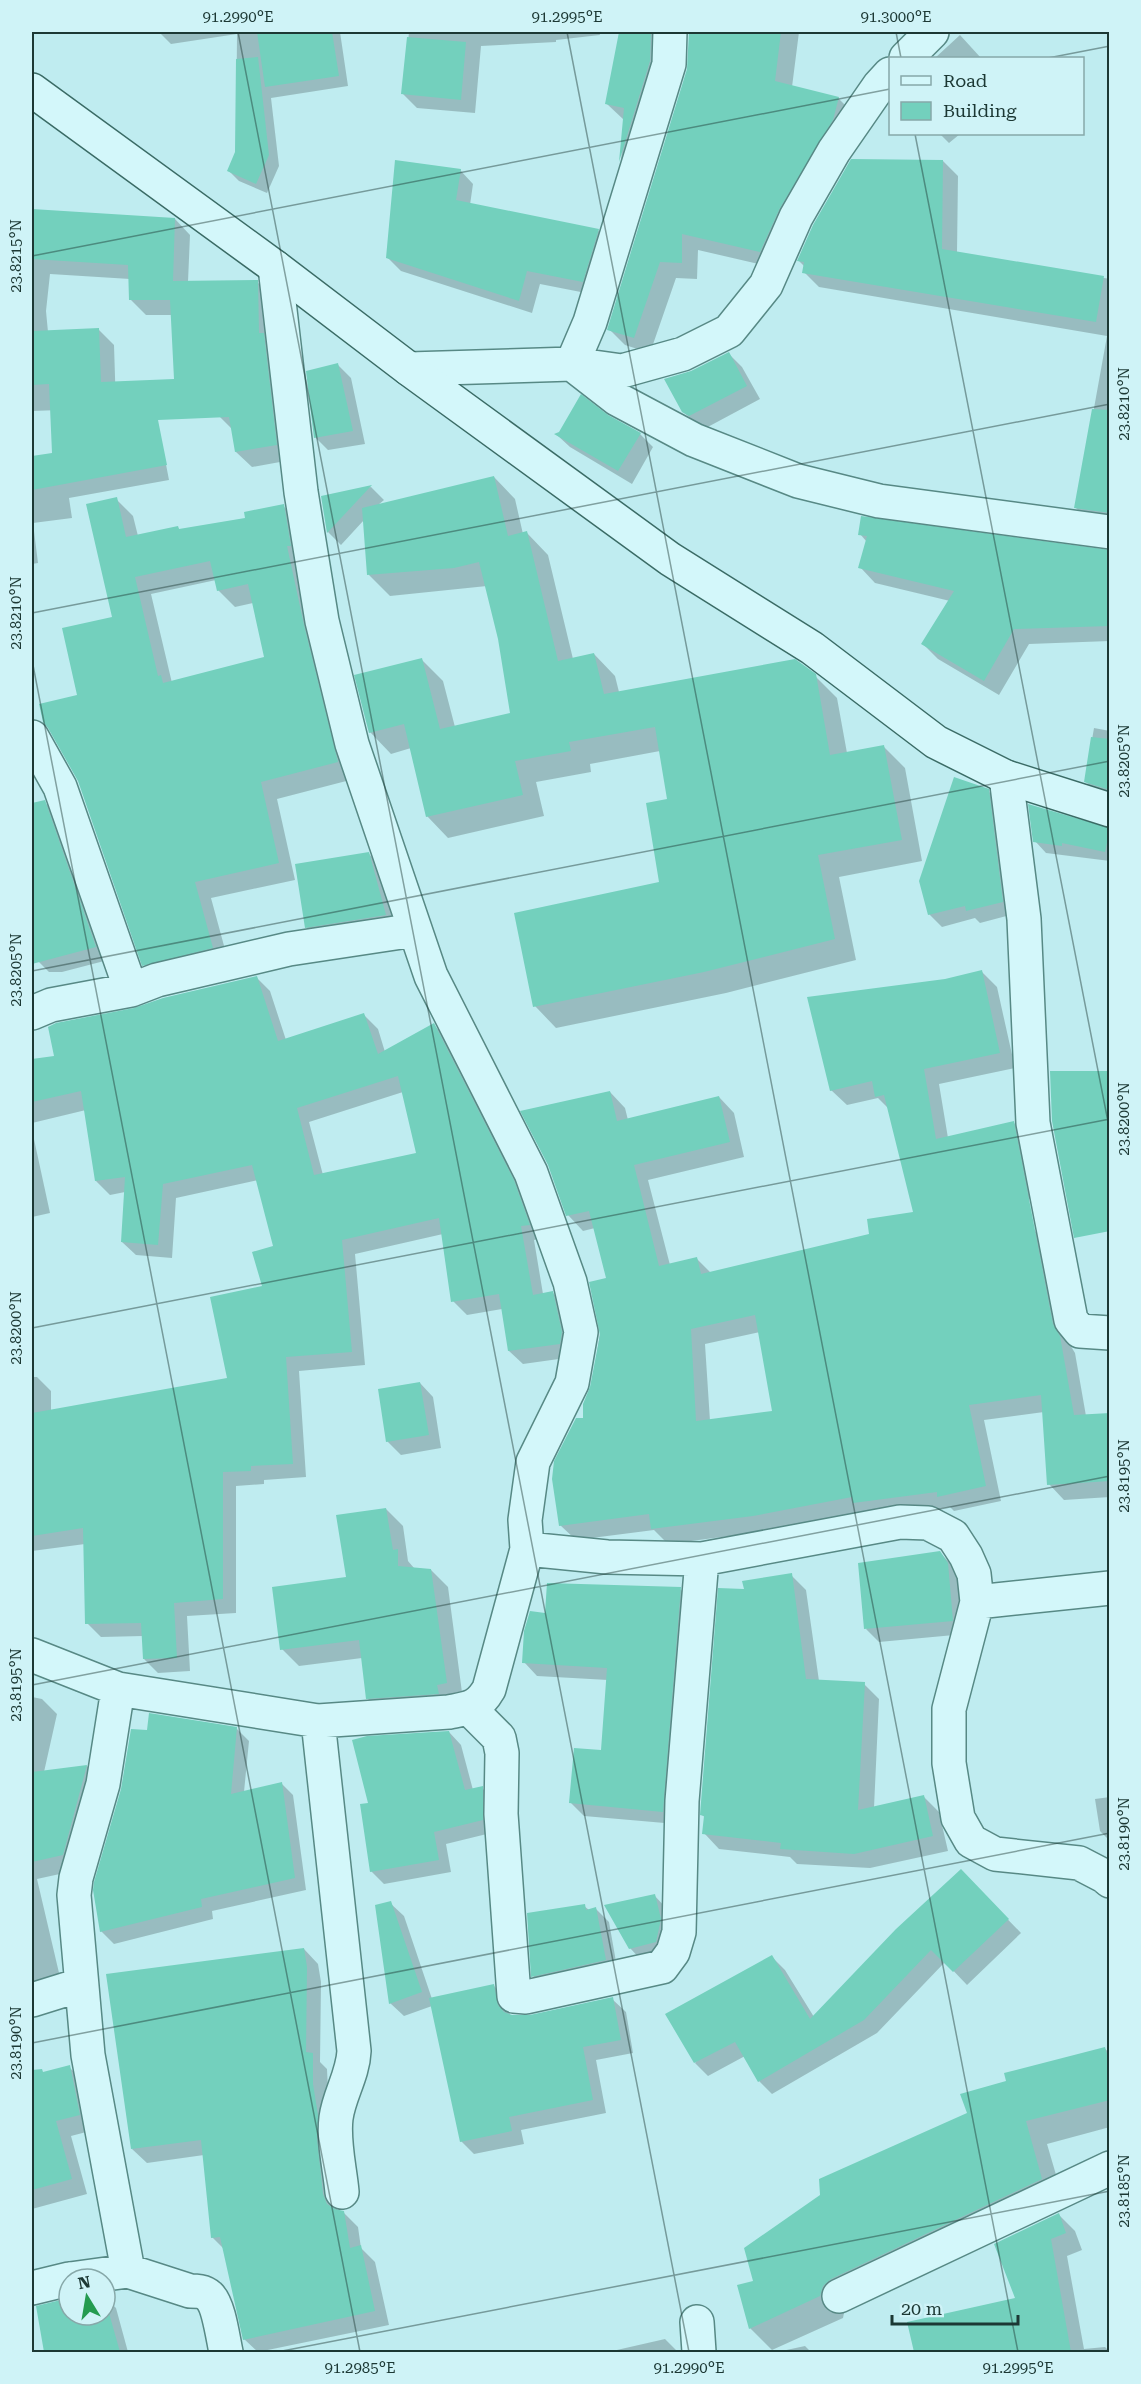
<svg xmlns="http://www.w3.org/2000/svg" width="1141" height="2384" font-family="'Roboto Serif',serif">
	<style>
		.shadow { fill: #0003; fill-rule: evenodd }
		.building { fill: #73d0bd; fill-rule: evenodd }
		.lines { fill: none; stroke-linecap: round; stroke-linejoin: round }
		.minor-casing { stroke: #578985; stroke-width: 36 }
		.secondary-casing { stroke: #3a6b65; stroke-width: 36 }
		.minor { stroke: #d3f7fa; stroke-width: 33 }
		.secondary { stroke: #d3f7fa; stroke-width: 33 }
		.ticks { fill: none; stroke: #1c3834; stroke-width: 1.5; stroke-opacity: 0.45 }
		.neatline { fill: none; stroke: #1c3834; stroke-width: 2 }
		.ticks-label { font-size: 15px; text-anchor: middle; fill: #1c3834 }
	</style>
	<rect width="100%" height="100%" fill="#bfecf0"/>
	<path class="shadow" d="M159,32h181l8,54 -77,12 8,68 -12,27 -28,-12 -10,-10 7,-19 1,-118 -66,10z
		M409,32h190l1,3 -44,5v2l-75,4 -6,67 -58,-5 -14,-14z
		M621,32h56l-41,145 -15,-15 3,-42 -17,-16z
		M690,32h109l-7,55 46,11 16,16 -78,154 -78,-18 -1,29 -21,-1 -26,75 -25,-8 -16,-16 79,-259z
		M960,35l21,23h-46z
		M940,134h20l-11,9z
		M943,161l15,15 -1,77 153,26v246l-20,-2 -14,-15 31,-172 -288,-49 -15,-15 1,-5 -6,-6z
		M460,170l13,14 -3,21 128,25 13,14 -15,51 -56,-11 -8,29 -131,-42 -13,-13z
		M32,210l143,9 15,16 -2,47h69l16,15 18,163 -39,7 -16,-15 -3,-22 -13,-13 -48,-102h-26l-16,-16v-20l-80,-5 -4,37 2,21 50,-3 16,16 2,63 -84,3z
		M729,354l13,13 18,32 -56,30 -21,-17 9,-40z
		M338,365l13,13 14,66 -37,6 -13,-13z
		M607,417l33,17 13,13 -21,37 -62,-37 -13,-12z
		M164,454l5,26 -100,18 3,20 -39,5 5,40 -6,1v-89z
		M494,477l21,22 8,35 4,-1 21,22 25,104 21,-5 21,22 4,16 196,-16 22,22 10,55 37,-6 21,21 17,93 -83,16 17,83 -130,33 -170,35 -21,-22 126,-123 8,-82 -9,-50 -70,13 1,8 -55,10 8,34 -96,22 -21,-22 -16,-68 -20,6 -21,-22 52,-72 21,21 12,46 56,-13 -12,-75 -12,-53 -97,10 -21,-21 -5,-55 -23,25 -13,-13 -6,-35 49,-10 13,13 -6,5z
		M116,499l17,17 5,20 40,-8 3,3 65,-12 37,-13 17,16 54,257 -77,20 18,81 -84,18 18,66 -69,18 -16,-17 -65,-269 34,-78zM216,580l2,10 17,17 18,-4 13,55 -94,25 -21,-89z
		M860,534l250,18v89l-81,3 -30,51 -61,-36 -15,-15 27,-43 -75,-18 -15,-16 7,-25z
		M1094,728l16,3v66l-13,-4 -12,-12z
		M988,791l12,12 14,111 -34,9 -5,-5 -33,9 -13,-13z
		M44,802l14,13 50,145 -46,12h-13l-13,-13 -4,-15v-140z
		M1110,830v31l-64,-8 -11,-12z
		M368,853l14,14 16,61 -78,12 -14,-13z
		M982,972l15,15 18,81 -76,16 9,54 66,-15 15,15 11,60 -46,4 39,27 16,16 18,95 8,13 11,63 24,-1v82l-46,3 -15,-16 -5,-72 -60,8 17,81 -47,10 -4,-4 -282,37 -14,-14 -78,10 -16,-15 32,-138 16,-108 -13,-51 -12,3 -15,-16 42,-123 15,16 3,12 91,-23 15,16 10,44 -96,23 22,85 27,-6 14,14 160,-38 44,-22 -26,-104 -11,-11 -31,7 -16,-15 114,-109zM760,1332l14,81 -64,8 -5,-77z
		M256,977l14,14 16,49 78,-25 14,14 7,23 49,-27 13,14 80,157 15,42 -8,2 9,54 9,-2 14,14 7,51 -50,7 -14,-13 -7,-42 -35,6 -14,-14 -10,-67 -88,20 10,111 -66,6 7,106 -42,3v4l-28,2v127l-49,3 3,55 -32,2 -14,-14 -1,-23 -42,1 -14,-14 -2,-79 -53,7v-174h5l14,14v20l178,-32 35,-92 11,-40 -17,-67 -82,18 -4,60 -36,-3 -14,-13 3,-50 -15,3 -14,-14 -10,-71 -54,13v-56l13,-3 90,-54zM403,1092l14,62 -94,21 -14,-53z
		M32,1130l18,83 -18,4z
		M420,1383l13,14 8,51 -40,7 -14,-14z
		M386,1509l17,17 5,35 6,7 17,2 17,17 15,113 -79,15 -17,-17 -5,-40 -63,8 -17,-17 66,-70z
		M940,1553l13,13 8,12 4,56 -86,8 -13,-13z
		M791,1575l15,15 13,91 45,3 15,15 -5,109 50,-11 15,15 9,39 -78,17 -73,-4 -7,-7 -71,-8 -15,-16 2,-15 -4,-3 43,-224z
		M680,1589l14,13 -18,222 -92,-8 -13,-13 32,-51 5,-72 -71,-4 -13,-14 23,-48z
		M32,1697l10,2 15,15 -13,58 43,-6 15,15 -24,89 -41,9 26,111 -31,15z
		M236,1728l13,13 -5,51 37,-9 12,12 13,95 -94,21 1,8 -99,25 -13,-13z
		M449,1732l12,13 12,45 9,-2 13,13v31l-49,12 5,28 -67,12 -13,-13 -1,-66z
		M1110,1797v44l-10,-10 -5,-32z
		M961,1871l60,62 -54,52 -22,-23 -68,71 -105,61 -13,-13 -14,-25 -37,20 -13,-13 77,-106 13,13 29,47z
		M654,1895l13,14 6,24 -30,29 -13,-14z
		M390,1903l14,13 28,83 62,-13 13,13 3,16 15,2 87,-18 14,13 7,41 -37,7 10,53 -85,17 3,14 -50,10 -13,-13 -29,-135 -28,10 -14,-13z
		M584,1906l5,4 7,-1 13,13 9,51 -72,16 -13,-13z
		M304,1949l14,15 3,18 -1,80 7,7 4,84 6,57 6,2 15,15 3,21 14,14 14,63 -131,27 -14,-13 -20,-90 -12,-12 -8,-82 -57,8 -15,-14z
		M1105,2049l5,4v74l-63,17 17,58 -219,106 -2,10 -71,32 -22,-22 5,-46 253,-200z
		M69,2067l15,15 10,48 -23,6 16,58 -55,15v-133z
		M1059,2215l16,16 7,19 -15,6 17,93 21,-2 5,5h-194l-7,-29 108,-24z
		M105,2297l11,11 12,44h-82l-8,-45 31,-7v15h36z
		M665,2339l13,13h-70z
		M805,2346l6,6h-34z"/>
	<path class="building" d="M257,32h75l7,44 -74,11z
		M619,32h32l-1,29 -31,101 5,-54 -19,-4z
		M689,32h92l-6,49 64,16 -6,23 -53,88 -20,44 -78,-18v29l-22,-1 -26,76 -27,-8 80,-261z
		M407,37l59,5 -5,58 -60,-6z
		M258,57l11,98 -13,29 -29,-13 8,-19 1,-93z
		M851,159l92,1 -1,89 162,27 -8,46 -294,-49 2,-11 -7,-1 16,-36z
		M395,160l66,9 -5,31 143,29 -16,53 -56,-11 -8,30 -133,-43z
		M32,209l143,9 -2,63 85,-1 1,53h5l13,112 -42,7 -6,-35 -71,3 9,45 -135,25v-34l20,-3 -3,-69 -17,1v-54l67,-3 2,54 73,-3 -4,-79h-41l-1,-35 -96,-6z
		M729,352l18,34 -58,30 -7,-4 -18,-33 27,-8z
		M338,363l15,68 -39,7 -8,-67z
		M581,394l27,21 33,18 -23,38 -64,-37 5,-2z
		M1092,409l18,1v103l-36,-5z
		M494,476l14,60 19,-5 31,130 36,-8 10,41 191,-35 21,15 14,81 54,-10 18,95 -84,15 17,84 -131,33 -171,35 -19,-94 145,-31 -13,-79 21,-4 -12,-72 -86,15 2,9 -56,10 8,34 -97,22 -22,-93 -35,9 -15,-58 68,-17 18,71 70,-16 -12,-74 -19,-77 -25,6 -87,7 -5,-67z
		M372,485l-44,47 -1,1 -6,-37z
		M117,497l9,40 52,-11 1,3 66,-11 -1,-6 40,-8 7,42h-4l17,79 34,137 -77,20 18,81 -84,19 18,66 -71,18 -64,-185 -30,-53 -5,-6 -4,-18 38,-9 -15,-67 50,-11 -26,-113zM210,561l7,30 31,-7 16,73 -101,26 -2,-8 -3,1 -23,-99z
		M861,516l249,34v76l-96,3 -30,52 -63,-37 33,-53 -96,-23 9,-32 -9,-1z
		M1091,737l19,2v51l-26,-8z
		M954,777l35,12 14,113 -37,9 -1,-5 -37,9 -9,-34z
		M45,800l51,147 -64,17v-161z
		M1028,804l82,24 -5,24 -43,-9v3l-29,-4z
		M369,852l17,63 -81,13 -10,-64z
		M982,970l18,83 -76,16 12,70 78,-18 39,203 7,12 14,79 36,-2v68l-63,4 -6,-90 -72,10 17,81 -49,11v-5l-84,11 -1,-6 -99,19 -102,13 -2,-15 -90,12 -7,-47 2,-18 22,-43h7v-14l7,-17 10,-52 -11,-53 17,-4 -17,-67 -23,5 -18,-51 -28,-54 90,-20 7,30 102,-25 11,46 -96,23 25,101 38,-9 4,17 168,-40 -2,-15 46,-7 -29,-117 -9,2 -3,-16 -42,10 -23,-94 138,-18zM755,1315l17,96 -76,10 -5,-92z
		M257,976l21,65 86,-28 14,41 56,-31 80,157 16,45 -9,1 12,69 20,-4 9,41 -2,12 -52,7 -9,-57 -48,8 -12,-84 -97,22 10,112 -66,5 7,107 -42,2v5l-28,1v127l-49,4 3,55 -34,1 -2,-36 -56,1 -2,-96 -51,8v-123l195,-35 -17,-81 52,-11 -10,-34 21,-6 -21,-81 -89,19 -5,61 -37,-3 4,-65 -30,4 -14,-90 -49,11v-43l22,-3 -6,-29 8,-4 78,-15 29,-10zM398,1076l18,77 -102,22 -17,-67z
		M1050,1071h60v160l-36,7 -22,-117z
		M420,1382l9,53 -43,7 -8,-53z
		M386,1508l7,42 5,-1v17l33,3 16,114 -10,2 2,9 -73,5 -7,-59 -79,10 -8,-63 74,-10 -10,-62z
		M940,1551l8,12 5,58 -89,8 -6,-66z
		M792,1573l14,106 59,3 -7,128 66,-15 9,41 -79,18 -74,-5 1,-6 -79,-9 2,-18 -4,-1 1,-13 17,-214 26,1 -2,-8z
		M547,1583l134,4 -18,225 -94,-9 5,-55 27,2 6,-82 -85,-5 2,-32 6,-20 15,2z
		M149,1713l88,14 -6,67 51,-12 13,96 -94,21 1,8 -102,25 -7,-42 1,-8 27,-93 10,-60 16,1z
		M449,1731l16,59 18,-4v34l-49,12 5,28 -69,12 -10,-68 8,-1 -16,-63 15,-4z
		M87,1765l-24,90 -31,7v-90z
		M961,1869l48,50 -56,53 -22,-22 -67,70 -106,62 -23,-40 -41,21 -29,-49 107,-59 38,64 86,-90z
		M655,1894l6,25 -5,23 -27,7 -25,-44z
		M391,1901l31,91 -33,12 -14,-99z
		M585,1904l1,6 10,-3 10,53 -75,17 -4,-64z
		M304,1948l3,19 -1,85 7,1v31l5,31 -1,23 6,56 4,10 8,5 9,2 6,37 11,-3 14,66 -132,29 -23,-103 -9,1 -10,-98 -70,9 -25,-175z
		M494,1984l4,21 6,7 8,3h18l83,-18 8,43 -38,7 10,53 -84,17 3,14 -52,11 -31,-144z
		M1105,2047l5,17v36l-84,21 16,58 -211,100 -8,7 -3,10 -71,33 -12,-44 16,-4 -9,-33 76,-53 -1,-16 148,-66 -7,-19 46,-13 -2,-8z
		M70,2065l10,50 -24,6 16,58 -40,11v-120l10,-1 1,3z
		M1059,2213l7,20 -15,6 20,113h-157l-7,-30 108,-24 -21,-54z
		M69,2298v17h36v-16l15,53h-76l-8,-46z"/>
	<g class="lines">
		<defs>
			<path id="minor" d="M670,32l-1,32 -79,258 -18,42 45,35 77,41 104,41 81,20 231,31
				M906,58l26,-26
				M275,267l26,225 21,129 30,123 79,232 100,197 39,109 11,50 -9,51 -39,79 -8,58 2,29 80,8 95,2 198,-37 28,1 25,13 13,20 8,18 3,28 -28,107v54l9,55 13,23 24,13 84,9 25,13 6,5
				M409,369l163,-5 50,7 61,-17 46,-23 37,-46 30,-68 38,-66 45,-65 11,-12
				M32,737l28,50 71,203 -80,15 -19,8
				M1006,777l18,142 9,204 38,197 9,11 30,2
				M131,990l26,-10 132,-31 126,-19
				M977,1602l133,-14
				M32,1655l86,34 200,32 131,-9c20,-4 29,-4 40,-23l38,-140
				M118,1689l-15,95 -27,94 -2,17 14,160 40,216
				M469,1708l30,30 3,15 -1,61 13,182 12,1 136,-30 11,-15 6,-20 3,-131 20,-242
				M318,1721l36,330c-1,24 -15,44 -18,67 -3,24 4,51 6,74
				M32,2000l48,-15
				M70,2279l58,-8 62,20c6,0 14,0 19,5 10,9 14,43 17,56
				M32,2288l37,-9
				M839,2296l271,-128
				M697,2322l2,30"/>
			<path id="secondary" d="M32,90l243,177 134,102 261,190 142,89 124,94 70,35 104,33"/>
		</defs>
		<use href="#minor" class="minor-casing"/>
		<use href="#secondary" class="secondary-casing"/>
		<use href="#minor" class="minor"/>
		<use href="#secondary" class="secondary"/>
	</g>
	<path class="ticks" d="M238,32l451,2320M567,32l451,2320M896,32l5,26M1048,58l62,-12M915,134l195,998M32,256l858,-167M32,613l1078,-209M32,660l328,1692M32,971l1078,-210M32,1328l1078,-209M32,1685l1078,-209M32,2043l1078,-210M277,2352l833,-161"/>
	<rect width="1141" height="2384" fill="none" stroke="#cff3f7" stroke-width="66"/>
	<rect x="889" y="57" width="195" height="78" fill="#cff3f7" stroke="#87a8a9" stroke-width="1.5"/>
	<rect x="901" y="76" width="30" height="9" fill="#d3f7fa" stroke="#87a8a9" stroke-width="1.5"/>
	<text x="943" y="87" font-size="18" fill="#1c3834">Road</text>
	<rect x="901" y="102" width="30" height="18" fill="#73d0bd" stroke="#87a8a9" stroke-width="1.5"/>
	<text x="943" y="117" font-size="18" fill="#1c3834">Building</text>
	<g transform="translate(87 2297) rotate(349)"><circle r="28" fill="#cff3f7" stroke="#87a8a9" stroke-width="1.5"/>
	<path d="M0-4.5L10 22L0 15L-10 22Z" fill="#249b50"/>
	<text y="-9" font-size="16" font-weight="bold" text-anchor="middle" fill="#1c3834">N</text>
	</g>
	<path d="M892 2315v9h126v-9" fill="none" stroke="#1c3834" stroke-width="3"/>
	<text x="901" y="2315" font-size="18" fill="#1c3834" stroke="#cff3f7" stroke-width="4.5" paint-order="stroke">20 m</text>
	<rect x="33" y="33" width="1075" height="2318" class="neatline"/>
	<g class="ticks-label">
		<text x="238" y="22">91.2990°E</text>
		<text x="567" y="22">91.2995°E</text>
		<text x="896" y="22">91.3000°E</text>
		<text transform="translate(16 256) rotate(-90)" y="5">23.8215°N</text>
		<text transform="translate(1124 404) rotate(-90)" y="5">23.8210°N</text>
		<text transform="translate(16 613) rotate(-90)" y="5">23.8210°N</text>
		<text transform="translate(1124 761) rotate(-90)" y="5">23.8205°N</text>
		<text transform="translate(16 970) rotate(-90)" y="5">23.8205°N</text>
		<text transform="translate(1124 1119) rotate(-90)" y="5">23.8200°N</text>
		<text transform="translate(16 1328) rotate(-90)" y="5">23.8200°N</text>
		<text transform="translate(1124 1476) rotate(-90)" y="5">23.8195°N</text>
		<text transform="translate(16 1685) rotate(-90)" y="5">23.8195°N</text>
		<text transform="translate(1124 1834) rotate(-90)" y="5">23.8190°N</text>
		<text transform="translate(16 2043) rotate(-90)" y="5">23.8190°N</text>
		<text transform="translate(1124 2191) rotate(-90)" y="5">23.8185°N</text>
		<text x="360" y="2373">91.2985°E</text>
		<text x="689" y="2373">91.2990°E</text>
		<text x="1018" y="2373">91.2995°E</text>
	</g>
</svg>
